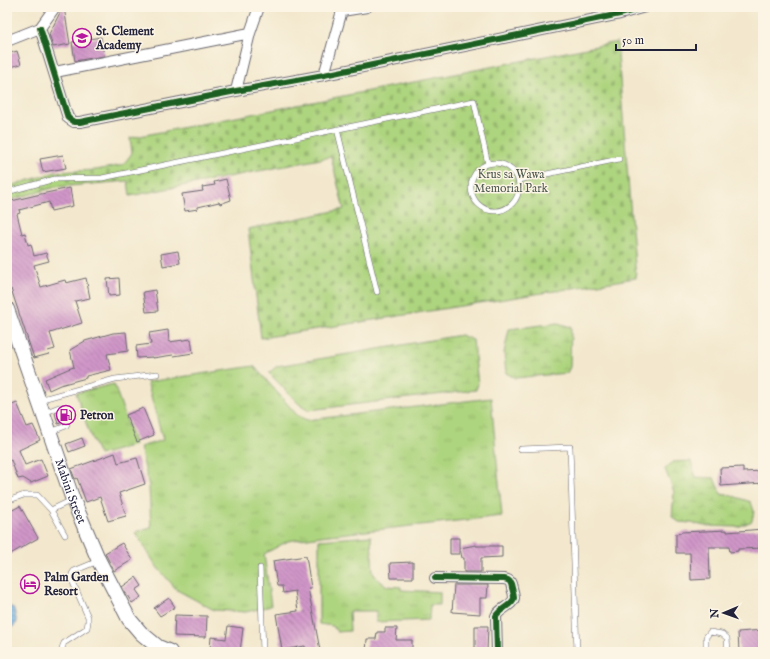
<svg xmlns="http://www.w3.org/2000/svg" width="770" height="659" font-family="'IM FELL English',serif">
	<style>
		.grass { fill: url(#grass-tufts); stroke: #687b5c }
		.wetland { fill: url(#wetland-marsh); stroke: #687b5c }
		.cemetery { fill: url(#cemetery-stones); stroke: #687b5c }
		.water { fill: url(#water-rules); stroke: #4a6990 }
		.building { fill: url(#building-back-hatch) }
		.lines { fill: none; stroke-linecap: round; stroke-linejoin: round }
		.lane-casing { stroke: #6b676e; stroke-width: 6 }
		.street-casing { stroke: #6b676e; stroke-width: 12 }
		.secondary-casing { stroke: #6b676e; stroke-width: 16 }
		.lane { stroke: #fff; stroke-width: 5 }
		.street { stroke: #fff; stroke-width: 10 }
		.secondary { stroke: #fff; stroke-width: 14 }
		.cycleway-casing { stroke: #fcf5e5; stroke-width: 8 }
		.cycleway { stroke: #1b5e20; stroke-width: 6 }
		.labels { text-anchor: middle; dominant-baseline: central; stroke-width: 3; stroke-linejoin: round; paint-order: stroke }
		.poi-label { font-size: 12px; font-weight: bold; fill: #22223b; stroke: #fcf5e5; text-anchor: start }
		.park-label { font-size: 12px; fill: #4c574f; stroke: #fcf5e5 }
		.street-label { font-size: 12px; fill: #22223b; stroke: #fcf5e5 }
	</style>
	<defs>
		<pattern id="grass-tufts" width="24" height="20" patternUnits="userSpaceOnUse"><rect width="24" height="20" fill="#add47e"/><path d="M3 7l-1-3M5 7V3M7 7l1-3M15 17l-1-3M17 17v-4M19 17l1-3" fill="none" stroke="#95b66e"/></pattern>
		<pattern id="wetland-marsh" width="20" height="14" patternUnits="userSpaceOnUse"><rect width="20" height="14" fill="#add47e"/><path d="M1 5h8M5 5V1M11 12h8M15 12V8" fill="none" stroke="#95b66e"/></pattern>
		<pattern id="cemetery-stones" width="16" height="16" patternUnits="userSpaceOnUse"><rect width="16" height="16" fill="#add47e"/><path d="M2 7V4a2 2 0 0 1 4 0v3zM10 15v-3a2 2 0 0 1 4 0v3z" fill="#95b66e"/></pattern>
		<pattern id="water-rules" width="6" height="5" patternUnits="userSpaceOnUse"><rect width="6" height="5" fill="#71b0e4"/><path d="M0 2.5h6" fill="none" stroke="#5c8fba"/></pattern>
		<pattern id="building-back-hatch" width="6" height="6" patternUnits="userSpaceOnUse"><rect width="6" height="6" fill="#d096c8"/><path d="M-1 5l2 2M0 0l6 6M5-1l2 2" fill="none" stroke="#a87aa4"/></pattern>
	</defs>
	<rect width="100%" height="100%" fill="#fcf5e5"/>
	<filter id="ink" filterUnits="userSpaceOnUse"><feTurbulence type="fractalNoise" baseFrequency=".025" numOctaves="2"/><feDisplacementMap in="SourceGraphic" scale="8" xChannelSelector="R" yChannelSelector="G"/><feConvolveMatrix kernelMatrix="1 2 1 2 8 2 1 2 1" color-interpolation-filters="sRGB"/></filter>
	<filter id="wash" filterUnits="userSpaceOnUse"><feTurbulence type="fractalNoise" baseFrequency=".012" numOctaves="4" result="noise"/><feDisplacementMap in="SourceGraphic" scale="16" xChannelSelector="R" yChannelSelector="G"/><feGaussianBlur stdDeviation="0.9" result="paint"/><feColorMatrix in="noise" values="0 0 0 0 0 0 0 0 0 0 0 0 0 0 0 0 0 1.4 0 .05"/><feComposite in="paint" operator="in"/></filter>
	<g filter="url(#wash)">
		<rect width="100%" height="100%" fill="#f3e8cd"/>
		<path class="grass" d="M254,366l43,49 10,5 184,-22 11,118 -181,20 -33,5 -24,13 7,52 -25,6 -32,-2 -37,-20 -20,-23 -22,-35 16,-4 -2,-41 -9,-40 23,-7 -16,-58z
			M114,384l21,61 -36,10 -10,-23 -13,-39z
			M371,536l2,37 5,6 9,7 14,1v3l39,2v13h-10l-1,15 -53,2v-11h-27l1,20 -13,1 -4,-6 -14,-2v-84z"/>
		<path class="wetland" d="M558,323l13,4 -1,40 -3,6 -52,5 -9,-5 -2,-20 5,-24z
			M461,335l12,5 5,44 -2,6 -167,20 -10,-6 -30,-31 8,-7z
			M691,461l5,16 18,1 7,16 12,2 18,6 3,9 -2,10 -14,6 -33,-1 -14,-3 -12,-1 -7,-5 2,-25 -9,-23 7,-7z"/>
		<path class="cemetery" d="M617,42l19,236 -375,60 -13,-109 96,-20 -13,-52 -201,39 -2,-15 -72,6 -49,14v-14l49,-15 40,-2 27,-5 9,-12 -2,-15z"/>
		<path class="water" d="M7,604l7,5 3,14 -7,6 -3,1z"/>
		<g id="blocks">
			<path class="building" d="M63,7h1l6,37 -17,3 -4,-13z
				M101,37l3,19 -29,5 -3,-19z
				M17,51l4,13 -14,4v-14z
				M63,155l3,13 -23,4 -3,-13z
				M226,179l5,21 -11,4 -1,-2 -21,5v2l-13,2 -3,-17 21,-3 -1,-4 13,-2 -1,-3z
				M70,188l3,18 -22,5 -2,-9 -30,8 1,3 -3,1 5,20 3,-1 3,12 3,-1 3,12 12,-3 3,8 -15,4 7,22 24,-7 1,3 20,-5 4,20 -15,3 7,22 -32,10 5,16 -7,2 1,3 -15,4 -23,-69 -1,1 -3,-8v-80l34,-8z
				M178,251l2,12 -17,3 -2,-12z
				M119,278l1,17 -11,1 -2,-17z
				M155,290l3,21 -12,1 -3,-20z
				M168,330l1,12 22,-3 2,14 -19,3 -1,-1 -20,3v-1l-16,1 -1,-12 15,-2 -2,-11z
				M126,332l2,19 -21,3 4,16 -25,6v2l-26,7 -11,5 -4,-11 23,-10 6,-2 -4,-17 15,-9 28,-8z
				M17,403l10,24 6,-2 7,15 -21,10 6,15 16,-6 7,17 -17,7 -8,-5 -5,1 -7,-19 -4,2v-55z
				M67,407l4,12 -2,-3h-4l-2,2v4l-5,2 -3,-11 5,-2 1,2h3l3,-2z
				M143,408l11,27 -17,7 -11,-27z
				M82,438l3,8 -16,6 -3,-8z
				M115,453l3,10 19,-5 8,26 -26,9 7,23 -18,5 -8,-24 -14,5 -9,-24 -2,1 -4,-10z
				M743,467v5l20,-1v12l-42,3 -1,-18z
				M20,506l18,32 -31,18v-43z
				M763,529v19l-25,1v2l-8,1 -1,-5h-20l1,32 -19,1 -1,-27h-14v-19l5,-1v-1l46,-2v2z
				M450,538h9v16h-9z
				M122,543l10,17 -18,11 -9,-18z
				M476,545v1h26v11l-21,1v14h-17v-14h-2l-2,-10z
				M306,556l5,32h-3l12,62 -14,2 -1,-6 -23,4 -6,-36 22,-3 -3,-20 -12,2 -1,-7h-5l-4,-25z
				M413,562v16h-22l-1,-15z
				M136,577l6,9 -6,4 5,7 -9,6 -10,-16z
				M454,585h34l-1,13h-7v16l-28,-2z
				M169,598l6,9 -15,9 -6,-8z
				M175,615l32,1 -1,21 -32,-1z
				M228,626l15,2 -3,24h-19v-1l-11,-1 1,-13 15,2z
				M475,626h13l-1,26h-12z
				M385,628h12l-1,12h16v12h-46l1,-13h9l1,-7h8z
				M763,630v22h-24l-1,-20z"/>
		</g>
	</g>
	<g filter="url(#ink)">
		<use href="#blocks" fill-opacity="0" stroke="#6b676e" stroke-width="1"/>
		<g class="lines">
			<defs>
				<path id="lane" d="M337,129l40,163
					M471 187a24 24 0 1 1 48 0a24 24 0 1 1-48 0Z
					M518,180l101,-21
					M7,192l48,-13 47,-1 372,-77 14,63
					M39,400l76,-21 42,-5
					M44,413l15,-6h3l1,2
					M50,432l16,-6 1,-2v-4
					M521,449l49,-2 7,205
					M7,501l17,-6h13l14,15 14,25
					M51,510l21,-10
					M260,568l3,84
					M64,652l-2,-4 2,-5 23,-15 1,-6v-5l-17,-39 1,-4 2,-3 24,-10
					M706,652v-15l4,-5 12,2 5,4 1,14"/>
				<path id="street" d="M342,11l25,-4
					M40,28l28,90 6,4h6l156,-31 88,-16 296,-61 25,-7
					M7,41l33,-13 15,-21
					M55,72l195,-39
					M324,75l19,-68
					M236,91l14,-58 9,-26
					M435,578l69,1c6,1 7,3 8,9 1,3 2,7 2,10 -1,7 -15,11 -18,18l1,36"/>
				<g id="secondary">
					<path id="s1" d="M7,309l66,191 26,61 30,58 12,14 17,14 12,5"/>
				</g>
			</defs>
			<use href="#lane" class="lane-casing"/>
			<use href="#street" class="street-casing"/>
			<use href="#secondary" class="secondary-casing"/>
			<use href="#lane" class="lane"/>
			<use href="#street" class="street"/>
			<use href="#secondary" class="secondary"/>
			<defs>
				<path id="cycleway" d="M40,28l28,90 6,4h6l156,-31 88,-16 296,-61 25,-7
					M435,578l69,1c6,1 7,3 8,9 1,3 2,7 2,10 -1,7 -15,11 -18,18l1,36"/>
			</defs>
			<use href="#cycleway" class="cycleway-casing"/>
			<use href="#cycleway" class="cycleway"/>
		</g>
	</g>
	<defs>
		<symbol id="school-ring" viewBox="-11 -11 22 22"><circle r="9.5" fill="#fcf5e5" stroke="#b5179e" stroke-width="1.5"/><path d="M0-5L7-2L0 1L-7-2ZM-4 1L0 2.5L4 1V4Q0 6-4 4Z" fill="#b5179e"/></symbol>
		<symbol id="fuel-ring" viewBox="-11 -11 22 22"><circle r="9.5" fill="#fcf5e5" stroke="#b5179e" stroke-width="1.5"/><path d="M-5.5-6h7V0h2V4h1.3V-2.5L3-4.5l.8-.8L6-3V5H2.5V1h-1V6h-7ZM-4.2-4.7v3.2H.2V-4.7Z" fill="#b5179e"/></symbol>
		<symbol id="hotel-ring" viewBox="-11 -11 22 22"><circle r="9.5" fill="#fcf5e5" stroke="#b5179e" stroke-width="1.5"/><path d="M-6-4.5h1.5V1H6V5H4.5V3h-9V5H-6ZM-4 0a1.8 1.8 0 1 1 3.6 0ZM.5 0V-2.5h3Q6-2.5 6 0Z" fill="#b5179e"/></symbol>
	</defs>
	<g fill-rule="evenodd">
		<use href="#school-ring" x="71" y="27" width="22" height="22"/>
		<use href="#fuel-ring" x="55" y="404" width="22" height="22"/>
		<use href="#hotel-ring" x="19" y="573" width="22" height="22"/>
	</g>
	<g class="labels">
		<g class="poi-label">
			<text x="96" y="31">St. Clement<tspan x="96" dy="14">Academy</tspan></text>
			<text x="80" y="415">Petron</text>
			<text x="44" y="577">Palm Garden<tspan x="44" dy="14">Resort</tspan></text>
		</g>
		<g class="park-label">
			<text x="511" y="174">Krus sa Wawa<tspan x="511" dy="14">Memorial Park</tspan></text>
		</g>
		<g class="street-label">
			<text stroke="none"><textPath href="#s1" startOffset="193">Mabini Street</textPath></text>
		</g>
	</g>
	<rect width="770" height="659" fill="none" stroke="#fcf5e5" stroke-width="24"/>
	<g transform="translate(724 613) rotate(268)" stroke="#fcf5e5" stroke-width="3" paint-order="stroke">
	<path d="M0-3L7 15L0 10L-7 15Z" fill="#22223b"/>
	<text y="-6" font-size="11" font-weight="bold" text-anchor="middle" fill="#22223b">N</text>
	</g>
	<path d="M616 44v6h80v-6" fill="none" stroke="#22223b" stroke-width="2"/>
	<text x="622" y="44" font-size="12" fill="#22223b" stroke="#fcf5e5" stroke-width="3" paint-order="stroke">50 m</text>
</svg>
